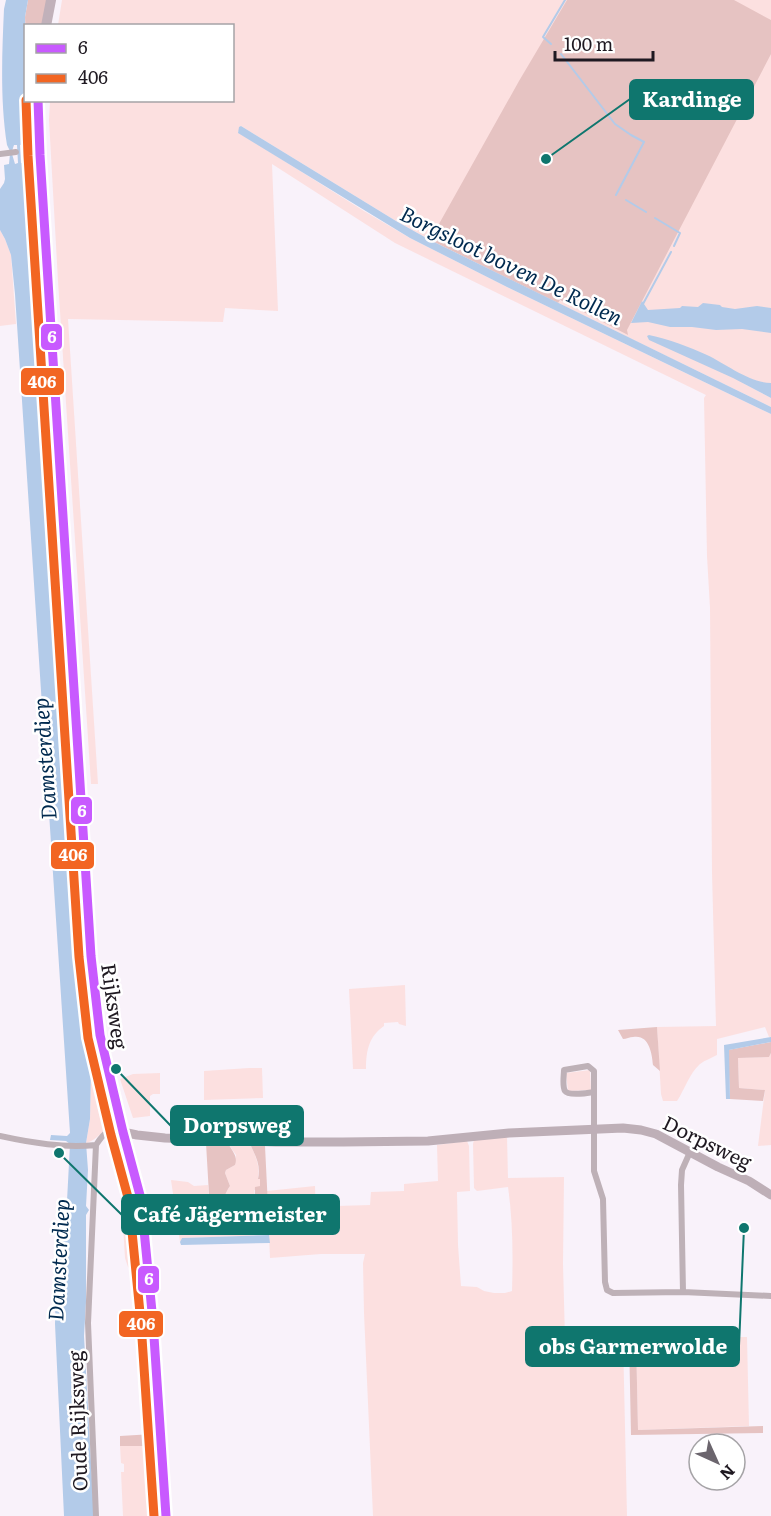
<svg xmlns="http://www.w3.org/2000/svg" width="771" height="1516" font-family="Literata,serif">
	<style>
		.green { fill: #fce0e0 }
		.forest { fill: #e6c3c2 }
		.water { fill: #b3cbe9 }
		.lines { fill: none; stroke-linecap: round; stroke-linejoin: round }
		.stream { stroke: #b3cbe9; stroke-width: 2 }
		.street { stroke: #beb1b7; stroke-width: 6 }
		.secondary { stroke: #beafb7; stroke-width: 9 }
		.primary { stroke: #c1b1ba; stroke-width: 10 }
		.bus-1-casing { stroke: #fff; stroke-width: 14 }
		.bus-2-casing { stroke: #fff; stroke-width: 14 }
		.bus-1 { stroke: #c85aff; stroke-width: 9 }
		.bus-2 { stroke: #f26522; stroke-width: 9 }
		.labels { text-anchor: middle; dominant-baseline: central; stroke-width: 5; stroke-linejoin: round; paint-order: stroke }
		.street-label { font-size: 20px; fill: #1f1921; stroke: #fff }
		.water-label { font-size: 21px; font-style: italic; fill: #012a4f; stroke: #fff }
		.leader { fill: none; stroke: #0f766e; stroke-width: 2 }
		.callout-dot { fill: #0f766e; stroke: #fff; stroke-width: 2 }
		.callout { fill: #0f766e; stroke: #0f766e; stroke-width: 2 }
		.callout-label { font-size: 21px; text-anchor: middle; font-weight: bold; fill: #fff }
		.line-badge { stroke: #fff; stroke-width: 2 }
		.badge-label { font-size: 16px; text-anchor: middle; font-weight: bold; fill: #fff }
	</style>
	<rect width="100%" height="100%" fill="#f9f2fa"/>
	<path class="green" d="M62,0h709v395l-30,-13 30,16v9l-213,-104 1,-3 69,34 -191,-105 -7,11 -34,-19 -155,-95 -3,6 126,79 46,27 95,48 266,128v623h-2l-4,-10 -48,12v16c-5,3 -12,5 -17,9 -11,10 -15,25 -23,37h-14l-2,-7 -4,-67 59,-1 -4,-153 -2,-265 -3,-52 -3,-158 2,-3 -311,-152 -123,-79 6,147 -53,-3 -2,14 -155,-3 30,465h-7l-33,-503 -9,-161 1,-19 182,-1v-74l-174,-1z
		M0,230l5,9 6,16 5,69 -16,2z
		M87,982l6,53 18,81c-3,12 -14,24 -25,27l4,-24 1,-49z
		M405,985l1,41 -7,-2 -1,-2 -14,1v3c-15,10 -18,25 -18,43h-13l-4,-80z
		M771,1053v92l-13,1 7,-56 -26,-2 -1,-30 31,-1z
		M249,1068h13l1,30 -59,2v-29z
		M590,1070l1,20 -23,1 -2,-18z
		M160,1073v21h-7l-3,2v20l-17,2 -13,-39 13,-5z
		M507,1136l1,42 56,-1 -1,87 2,74h58l4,178h-254l-9,-203 -1,-50 2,-9h-44l-51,4 -1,-23 -87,3 -2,4 -9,-62 17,2 6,4 14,-1 4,44 56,-2 -1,-36 48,-5 1,32h20l1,-12 33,-1 1,-13 33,-1v-7l34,-3 -1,-36 30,-4 2,5 1,45 -13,1 1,53 3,41 16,1 7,4 10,2h11l7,-2c1,-35 1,-69 -4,-104l-31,4 -3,-3 -1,-44 1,-4z
		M229,1145l22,1c5,11 9,20 7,32l2,1v7l-6,4c1,7 3,17 0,24 -9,16 -46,5 -24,-28l-5,-13 1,-3 9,-5 1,-10z
		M134,1207l8,71 -14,-11 -3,-9 -3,-50z
		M747,1337l2,89 -111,4 -2,-92z
		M120,1446h24l3,70h-24l-2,-44h3v-8l-3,-1z"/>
	<path class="forest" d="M28,0h19l-5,25 -16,1v13l-1,-22z
		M567,0h167l37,20v34l-144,276 1,5 -68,-35 -2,3 -128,-63 89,-159z
		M657,1027l3,44 -7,-6c-1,-12 -4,-31 -20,-28 -3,0 -7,2 -10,2l-5,-9z
		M771,1042v11l-2,4 -31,1 1,30 26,2 -2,11 -33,-2 -2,-49z
		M206,1143l23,2c4,7 9,12 6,20l-9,5 -1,3 5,13c-10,14 -12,35 11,34 4,0 9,-1 12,-5 5,-8 1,-20 2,-28l5,-1v-7h-2c3,-13 -2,-22 -7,-33h14l4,81 -58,2z
		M629,1338h7l2,92 125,-4v7l-132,2z
		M153,1434l6,82h-12l-3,-70h-24v-10z"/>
	<path class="water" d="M6,0h22l-3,17 1,83 3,1v31l-3,12 -6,1 1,18h9l14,157 44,687 3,63 -1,49 -4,24 2,27 -2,36 3,4 -3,5v87l-2,34 10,180h-30l-9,-192 1,-41 4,-31 6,-32 4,-76 -4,-3 -16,-1 1,-5 16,1 3,-3 -55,-839 -4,-39 -6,-16 -5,-9v-41l4,-6 1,-4 -1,-14 5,-1 1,-10h2l3,10 3,-1 -1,-18h-3l-2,6h-2l-3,-6c-7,-44 -5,-92 -3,-136z
		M241,126l155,95 34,19 341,167v7l-266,-128 -95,-48 -172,-105 1,-6z
		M642,301l6,9 32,-2 2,-2 16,1 5,-4 17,2 2,2 13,2 22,-3 14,2v25l-29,-4 -26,1 -24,-3h-22l-22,-5 -17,1z
		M649,335c20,4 40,12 58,20 19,9 43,28 64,28v15l-38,-20 -84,-38 -2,-4z
		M771,1037v5l-42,8 1,49h-4l-2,-54z
		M269,1235l1,8 -89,2 -1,-3 2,-4z"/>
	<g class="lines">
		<path class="stream" d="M551,44l-8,-7 22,-37
			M561,54l54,70 16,11 13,7 -28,53
			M626,200l20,12
			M655,218l25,15 -6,13
			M643,304l28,-52"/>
		<path class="street" d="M0,154l16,-2
			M594,1092c-6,1 -26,4 -29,-1 -3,-5 -1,-16 -1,-21l24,-4 6,5v100l9,28 2,83 2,8 6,3 70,-1 88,4
			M0,1136c32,7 63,12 96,9
			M683,1292l-2,-107 1,-15 8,-18
			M96,1516l-8,-193 8,-178c9,-14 11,-15 27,-13"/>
		<path class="secondary" d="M123,1132l14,3 28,3 111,4h67l85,-1 81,-8 114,-5 18,2 15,4 62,33 31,14 22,14"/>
		<path class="primary" d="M46,26l5,-26
			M38,100l2,55 51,801 9,79 23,97 18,67 12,123 13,194"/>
		<defs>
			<path id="bus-1" d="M38,100l2,55 51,801 9,79 23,97 18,67 12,123 13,194"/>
			<path id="bus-2" d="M26,100l2,56 51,801 9,81 23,97 18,66 12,122 13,193"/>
		</defs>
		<use href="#bus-1" class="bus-1-casing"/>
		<use href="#bus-2" class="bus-2-casing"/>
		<use href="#bus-1" class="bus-1"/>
		<use href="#bus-2" class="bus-2"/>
	</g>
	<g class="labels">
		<g class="street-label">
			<text transform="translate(116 1006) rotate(82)">Rijksweg</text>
			<text transform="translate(708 1141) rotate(26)">Dorpsweg</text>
			<text transform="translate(76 1421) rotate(-92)">Oude Rijksweg</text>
		</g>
		<g class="water-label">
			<text transform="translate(512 264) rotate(26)">Borgsloot boven De Rollen</text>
			<text transform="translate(43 759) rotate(-94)">Damsterdiep</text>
			<text transform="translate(57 1260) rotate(-87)">Damsterdiep</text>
		</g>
	</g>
	<path class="leader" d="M546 159L630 99M116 1069L171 1126M59 1153L122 1215M744 1228L739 1346"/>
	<g class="callout-dot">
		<circle cx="546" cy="159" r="6"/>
		<circle cx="116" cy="1069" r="6"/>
		<circle cx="59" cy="1153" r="6"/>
		<circle cx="744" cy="1228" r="6"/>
	</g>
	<g class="callout">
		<rect x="630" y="80" width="123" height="39" rx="6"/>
		<rect x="171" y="1106" width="132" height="39" rx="6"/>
		<rect x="122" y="1195" width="217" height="39" rx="6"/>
		<rect x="526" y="1327" width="213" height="39" rx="6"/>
	</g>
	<g class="callout-label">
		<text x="692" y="107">Kardinge</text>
		<text x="237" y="1133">Dorpsweg</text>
		<text x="230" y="1222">Café Jägermeister</text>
		<text x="633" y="1354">obs Garmerwolde</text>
	</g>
	<g class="line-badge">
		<rect x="40" y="323" width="23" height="28" rx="6" fill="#c85aff"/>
		<rect x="20" y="367" width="45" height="29" rx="6" fill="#f26522"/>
		<rect x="70" y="796" width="23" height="29" rx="6" fill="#c85aff"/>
		<rect x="50" y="841" width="45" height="29" rx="6" fill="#f26522"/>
		<rect x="137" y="1265" width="23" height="29" rx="6" fill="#c85aff"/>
		<rect x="118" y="1310" width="46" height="28" rx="6" fill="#f26522"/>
	</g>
	<g class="badge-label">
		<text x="52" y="343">6</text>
		<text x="42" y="388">406</text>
		<text x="82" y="817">6</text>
		<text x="73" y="861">406</text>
		<text x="149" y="1285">6</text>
		<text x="141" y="1330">406</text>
	</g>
	<rect x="24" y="24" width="210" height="78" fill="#ffffff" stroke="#a5a3a6" stroke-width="1.5"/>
	<rect x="36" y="44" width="30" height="9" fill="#c85aff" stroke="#a5a3a6" stroke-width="1.5"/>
	<text x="78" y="54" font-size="18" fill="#1f1921">6</text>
	<rect x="36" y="74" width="30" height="9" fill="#f26522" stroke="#a5a3a6" stroke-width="1.5"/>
	<text x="78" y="84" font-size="18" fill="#1f1921">406</text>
	<g transform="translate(717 1462) rotate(135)"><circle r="28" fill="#ffffff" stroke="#a5a3a6" stroke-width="1.5"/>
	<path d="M0-4.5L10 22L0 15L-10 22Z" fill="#6b656d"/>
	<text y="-9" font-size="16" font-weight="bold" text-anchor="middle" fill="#1f1921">N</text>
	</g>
	<path d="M555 51v9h98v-9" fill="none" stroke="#1f1921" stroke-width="3"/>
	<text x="564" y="51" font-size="18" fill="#1f1921" stroke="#ffffff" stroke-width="4.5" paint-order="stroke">100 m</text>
</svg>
